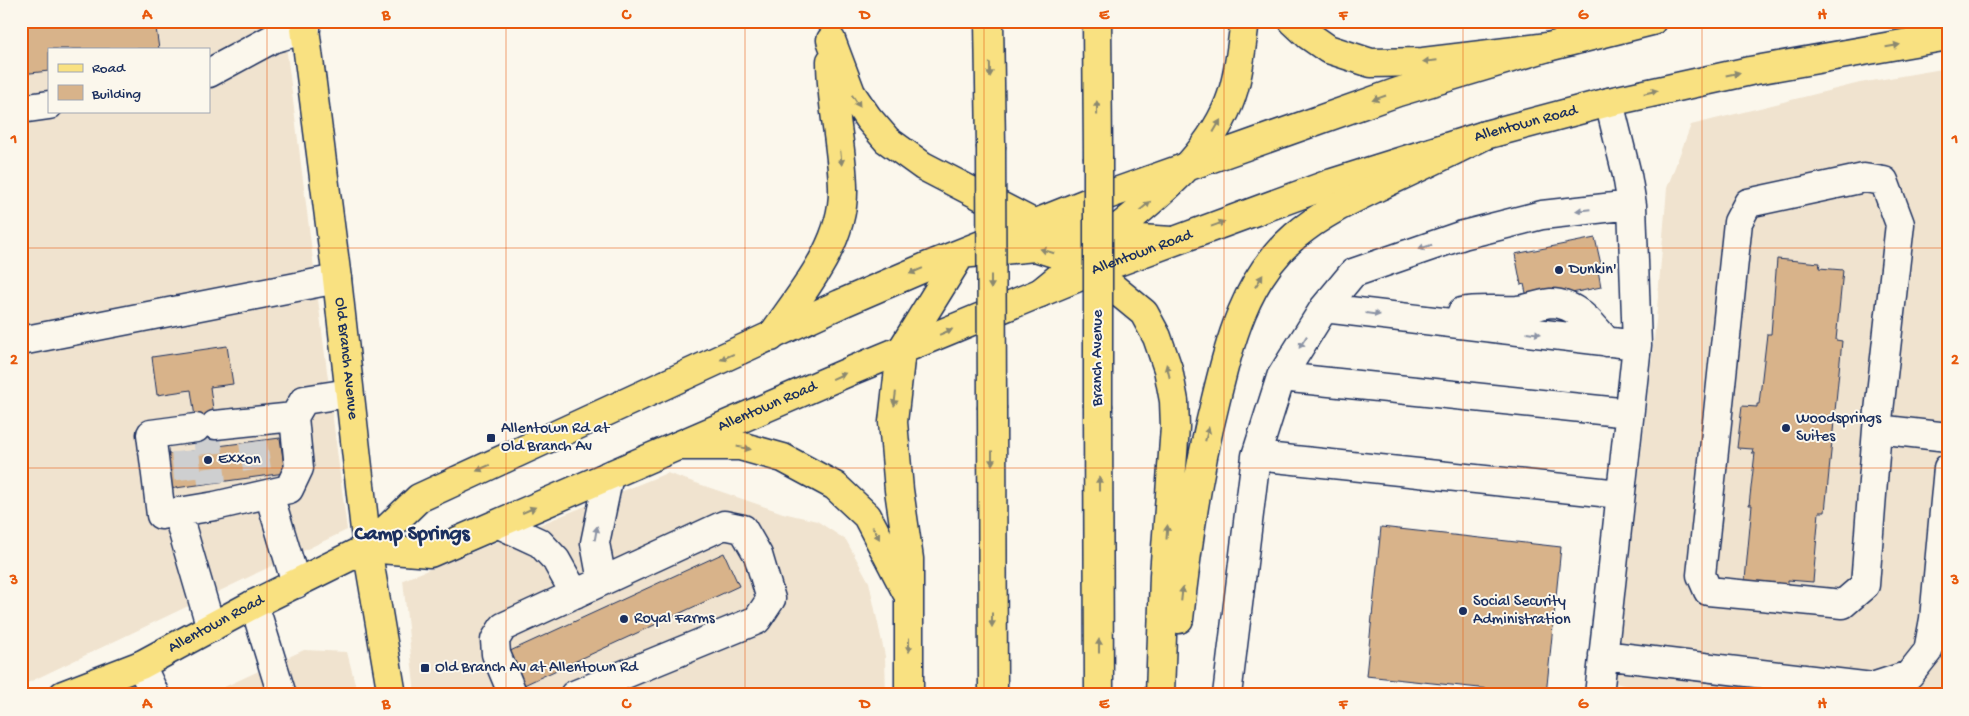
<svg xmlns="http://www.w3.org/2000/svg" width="1969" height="716" font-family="'Gochi Hand',sans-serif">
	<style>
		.built { fill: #f0e3cf; fill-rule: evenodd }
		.building { fill: #d8b38a; stroke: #1b2f5e }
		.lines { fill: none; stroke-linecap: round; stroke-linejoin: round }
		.minor-tunnel { stroke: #cecfd0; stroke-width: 28; stroke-dasharray: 28 14; stroke-linecap: butt }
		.minor-casing { stroke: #1b2f5e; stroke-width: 31 }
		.major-casing { stroke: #1b2f5e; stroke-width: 31 }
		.highway-casing { stroke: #1b2f5e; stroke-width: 31 }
		.minor { stroke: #fbf7ec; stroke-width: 28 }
		.major { stroke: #f9e181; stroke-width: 28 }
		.highway { stroke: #f9e181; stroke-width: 28 }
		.highway-bridge-casing { stroke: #1b2f5e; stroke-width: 31; stroke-linecap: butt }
		.highway-bridge { stroke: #f9e181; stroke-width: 28 }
		.oneway { fill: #8a8870 }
		.oneway2 { fill: #8b93a5 }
		.grid { fill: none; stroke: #e8590c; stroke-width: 1; stroke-opacity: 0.55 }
		.poi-dot { fill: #1b2f5e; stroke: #fbf7ec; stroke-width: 2 }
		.labels { text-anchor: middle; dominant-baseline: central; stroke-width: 4; stroke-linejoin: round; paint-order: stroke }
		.street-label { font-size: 16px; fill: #1b2f5e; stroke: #fbf7ec }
		.poi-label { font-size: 16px; fill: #1b2f5e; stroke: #fbf7ec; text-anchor: start }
		.district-label { font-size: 21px; font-weight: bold; fill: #1b2f5e; stroke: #fbf7ec }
		.neatline { fill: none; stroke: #e8590c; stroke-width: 2 }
		.grid-label { font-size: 16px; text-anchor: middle; font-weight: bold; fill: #e8590c }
	</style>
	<rect width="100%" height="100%" fill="#fbf7ec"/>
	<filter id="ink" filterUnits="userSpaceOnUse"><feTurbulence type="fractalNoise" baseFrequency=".02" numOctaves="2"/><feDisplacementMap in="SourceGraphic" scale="10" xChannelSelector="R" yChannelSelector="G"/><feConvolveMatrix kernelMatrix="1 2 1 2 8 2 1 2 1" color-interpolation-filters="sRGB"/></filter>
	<g filter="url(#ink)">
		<path class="built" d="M21,21h262l64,509 -326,156zM49,49h160v62h-160z
			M1948,68v627h-248l-60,-6 -25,-6 41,-362 11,-133 24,-63 169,-42z
			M667,473l116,40 34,8 29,19 23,42 16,74 1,39h-471l-12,-115z
			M304,650l43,2 11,43h-151z"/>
		<path class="building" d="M21,21h134l4,28h-110v22l-28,3z
			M1595,238l7,31 -4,1 3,17 -73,15 -4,-18 -3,1 -6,-31z
			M1777,259l43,4 -1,5 24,2 -7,70 6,1 -17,171h-6l-6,70 -25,-2v5l-43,-5 7,-75h-3l6,-52h-3l1,-4 -16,-1 5,-42 15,1v-3h2l8,-70h4z
			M227,346l6,38 -23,3 8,59 62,-8 5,35 -124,17 1,-35 38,-5 -9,-60 -34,5 -5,-38z
			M1381,527l180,20 -15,148 -180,-19z
			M724,553l15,33 -215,99 -16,-33z"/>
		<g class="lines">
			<path class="minor-tunnel" d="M206,426l6,57
				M253,442l5,35
				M185,451l4,35"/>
			<defs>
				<path id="minor" d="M209,73l63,-34 34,-10
					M21,109l28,-4
					M1864,178l20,3 16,43 -23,205 -12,156 -22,19 -135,-13 -7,-16 37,-353 10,-19z
					M1324,308l313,37
					M1462,312c18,-4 37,-1 55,-2 11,-1 23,-6 34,-7 25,0 42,22 56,39
					M21,341l316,-62
					M1281,377l348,36
					M215,425l79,-8 10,-17 45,-7
					M196,428l-45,6 10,81 54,-9 74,-17 10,-21 -5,-51
					M1877,429l71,8
					M1256,456l364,38
					M269,494l27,90
					M177,512l34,116
					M499,524l41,19 16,17 19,34
					M602,581l-7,-38 14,-68
					M254,604l28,91
					M1603,655l269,32 37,-12 19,-24 6,-32 14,-151
					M141,665l14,30
					M513,695l-17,-41 -1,-14 8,-13 221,-102 19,4 15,26 13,44 -14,21 -183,75
					M1227,695l29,-239 25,-79 43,-69 29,-35 110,-38 79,-20 90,-10
					M1599,695l38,-350 -5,-140 -5,-30 -18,-73"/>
				<g id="major">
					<path id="s1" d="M304,21l33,258 30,269 25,147"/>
					<path id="s2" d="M367,548l63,5 423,-183 240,-99 239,-88 153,-48 124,-33 141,-31 198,-35"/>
					<path id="s3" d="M63,695l78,-30 113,-61 113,-56 52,-50 421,-194 86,-37 173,-69 299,-106 150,-45 104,-26"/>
				</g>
				<path id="highway" d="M989,21l2,125
					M1097,21l1,136
					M1293,21l15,14 20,14 43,14 52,-1 125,-15
					M831,40l20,53 17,25 19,22 36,26 112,58 73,13 64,4
					M1040,293c26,-21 51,-42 76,-63 44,-36 91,-73 113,-127 10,-25 12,-55 16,-82
					M771,337c30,-44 74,-93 72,-150 -1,-42 -12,-83 -12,-126
					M1098,407l1,288
					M992,409l1,286
					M678,446h62l43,12 52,28 32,30 39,75
					M1179,619c8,-74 18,-145 36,-216 15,-62 30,-124 80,-167 28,-24 62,-39 95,-55 32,-15 64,-30 95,-46
					M909,695v-136l-10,-69 -6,-68 8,-71 60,-97 74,-7 44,14 14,10 51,42 13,24 11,32 6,32 1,26 -11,148 -4,120"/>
			</defs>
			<use href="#minor" class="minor-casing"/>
			<use href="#major" class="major-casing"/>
			<use href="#highway" class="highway-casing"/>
			<use href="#minor" class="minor"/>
			<use href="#major" class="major"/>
			<use href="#highway" class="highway"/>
			<defs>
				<path id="highway-bridge" d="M991,146l1,263
					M1098,157v250"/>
			</defs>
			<use href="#highway-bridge" class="highway-bridge-casing"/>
			<use href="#highway-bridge" class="highway-bridge"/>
		</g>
		<defs><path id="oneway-solid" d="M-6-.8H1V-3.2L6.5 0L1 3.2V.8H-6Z" transform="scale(1.25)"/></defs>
		<g class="oneway">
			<use href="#oneway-solid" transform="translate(1893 46) rotate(-10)"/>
			<use href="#oneway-solid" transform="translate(1430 61) rotate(174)"/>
			<use href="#oneway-solid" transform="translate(990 70) rotate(89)"/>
			<use href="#oneway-solid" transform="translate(1733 74) rotate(-12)"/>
			<use href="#oneway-solid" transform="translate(1651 92) rotate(-13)"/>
			<use href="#oneway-solid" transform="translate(1379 98) rotate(161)"/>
			<use href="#oneway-solid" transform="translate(856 101) rotate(56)"/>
			<use href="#oneway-solid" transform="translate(1097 108) rotate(-91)"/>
			<use href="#oneway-solid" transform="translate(1217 126) rotate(-60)"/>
			<use href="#oneway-solid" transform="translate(841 158) rotate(84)"/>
			<use href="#oneway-solid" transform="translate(1145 206) rotate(-40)"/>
			<use href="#oneway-solid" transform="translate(1218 224) rotate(-20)"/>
			<use href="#oneway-solid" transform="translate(1047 251) rotate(-162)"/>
			<use href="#oneway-solid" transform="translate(916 271) rotate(157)"/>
			<use href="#oneway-solid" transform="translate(1259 281) rotate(-58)"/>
			<use href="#oneway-solid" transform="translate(991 282) rotate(90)"/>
			<use href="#oneway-solid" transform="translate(946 332) rotate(-23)"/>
			<use href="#oneway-solid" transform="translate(727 357) rotate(156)"/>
			<use href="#oneway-solid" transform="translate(1168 371) rotate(-104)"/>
			<use href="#oneway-solid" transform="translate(839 376) rotate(-24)"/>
			<use href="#oneway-solid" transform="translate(895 399) rotate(97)"/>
			<use href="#oneway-solid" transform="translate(1207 434) rotate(-76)"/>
			<use href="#oneway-solid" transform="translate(744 448) rotate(12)"/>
			<use href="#oneway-solid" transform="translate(992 458) rotate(90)"/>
			<use href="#oneway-solid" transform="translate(483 468) rotate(155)"/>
			<use href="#oneway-solid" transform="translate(1099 484) rotate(-90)"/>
			<use href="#oneway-solid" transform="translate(529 510) rotate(-24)"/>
			<use href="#oneway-solid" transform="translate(1167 532) rotate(-86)"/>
			<use href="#oneway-solid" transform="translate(876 533) rotate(61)"/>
			<use href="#oneway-solid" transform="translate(1182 594) rotate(-84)"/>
			<use href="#oneway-solid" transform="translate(992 620) rotate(90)"/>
			<use href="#oneway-solid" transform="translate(909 645) rotate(90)"/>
			<use href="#oneway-solid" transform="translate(1099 646) rotate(-90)"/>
		</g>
		<g class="oneway2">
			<use href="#oneway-solid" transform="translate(1583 210) rotate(174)"/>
			<use href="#oneway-solid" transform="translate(1425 247) rotate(162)"/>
			<use href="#oneway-solid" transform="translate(1373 314) rotate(7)"/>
			<use href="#oneway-solid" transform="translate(1534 333) rotate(7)"/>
			<use href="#oneway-solid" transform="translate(1303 342) rotate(122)"/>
			<use href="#oneway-solid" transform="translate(596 533) rotate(-80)"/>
		</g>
	</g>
	<path class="grid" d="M267,21v674M506,21v674M745,21v674M984,21v674M1224,21v674M1463,21v674M1702,21v674M21,248h1927M21,468h1927"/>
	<g class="poi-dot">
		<circle cx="1559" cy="270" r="5"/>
		<circle cx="1786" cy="428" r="5"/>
		<rect x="486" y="433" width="10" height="10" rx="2.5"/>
		<circle cx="208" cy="460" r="5"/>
		<circle cx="1463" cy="611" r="5"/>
		<circle cx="624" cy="619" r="5"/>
		<rect x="420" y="663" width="10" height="10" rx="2.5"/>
	</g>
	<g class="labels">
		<g class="street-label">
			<text stroke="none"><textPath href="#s2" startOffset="1241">Allentown Road</textPath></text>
			<text stroke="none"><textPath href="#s2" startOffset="836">Allentown Road</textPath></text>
			<text stroke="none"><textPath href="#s1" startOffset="340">Old Branch Avenue</textPath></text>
			<text transform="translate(1098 358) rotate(-90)">Branch Avenue</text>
			<text stroke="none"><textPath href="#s2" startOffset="431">Allentown Road</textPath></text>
			<text stroke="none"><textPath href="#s3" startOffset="169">Allentown Road</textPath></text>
		</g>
		<g class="poi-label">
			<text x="1569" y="270">Dunkin'</text>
			<text x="1796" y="419">Woodsprings<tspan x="1796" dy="18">Suites</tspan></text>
			<text x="501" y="429">Allentown Rd at<tspan x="501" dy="18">Old Branch Av</tspan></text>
			<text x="218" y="460">Exxon</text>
			<text x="1473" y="602">Social Security<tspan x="1473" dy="18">Administration</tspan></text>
			<text x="634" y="619">Royal Farms</text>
			<text x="435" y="668">Old Branch Av at Allentown Rd</text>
		</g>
		<g class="district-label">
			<text x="412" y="535">Camp Springs</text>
		</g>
	</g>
	<rect width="1969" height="716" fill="none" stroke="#fbf7ec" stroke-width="55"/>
	<rect x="48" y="48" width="162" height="65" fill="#fbf7ec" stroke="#a1a7b3"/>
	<rect x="58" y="64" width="25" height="8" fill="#f9e181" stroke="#a1a7b3"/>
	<text x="92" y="72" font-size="15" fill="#1b2f5e">Road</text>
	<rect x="58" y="85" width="25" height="15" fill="#d8b38a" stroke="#a1a7b3"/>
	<text x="92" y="98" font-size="15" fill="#1b2f5e">Building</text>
	<rect x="28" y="28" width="1914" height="660" class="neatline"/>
	<g class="grid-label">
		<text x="147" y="19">A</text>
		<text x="386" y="19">B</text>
		<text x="626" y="19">C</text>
		<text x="865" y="19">D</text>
		<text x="1104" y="19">E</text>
		<text x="1343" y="19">F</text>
		<text x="1583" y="19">G</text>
		<text x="1822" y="19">H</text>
		<text x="14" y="143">1</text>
		<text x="1955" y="143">1</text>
		<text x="14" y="364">2</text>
		<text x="1955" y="364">2</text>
		<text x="14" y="584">3</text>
		<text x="1955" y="584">3</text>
		<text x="147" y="708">A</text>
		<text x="386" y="708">B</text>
		<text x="626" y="708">C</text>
		<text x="865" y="708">D</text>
		<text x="1104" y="708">E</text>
		<text x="1343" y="708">F</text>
		<text x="1583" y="708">G</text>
		<text x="1822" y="708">H</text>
	</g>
</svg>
